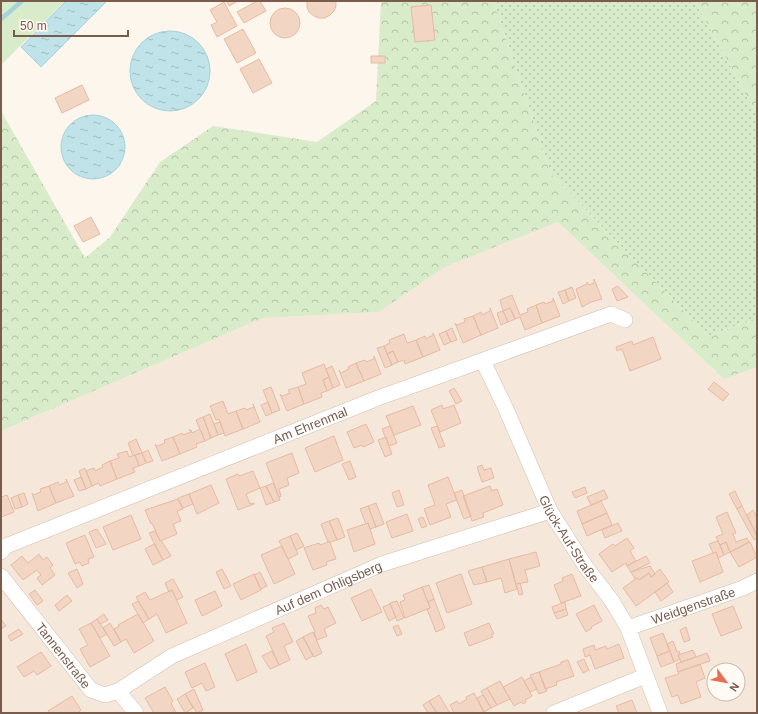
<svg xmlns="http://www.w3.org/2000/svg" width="758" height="714" font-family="Arial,sans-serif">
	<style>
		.residential { fill: #f5e8da; fill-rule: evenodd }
		.grass { fill: url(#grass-dots) }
		.forest { fill: url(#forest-crowns) }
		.green { fill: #d8ecc9 }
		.water { fill: url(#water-ripples); stroke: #a5d3da }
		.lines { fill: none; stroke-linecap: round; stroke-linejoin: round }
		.stream { stroke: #a5d3da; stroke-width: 4.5 }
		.building { fill: #f3d5c3; stroke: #e6bba3 }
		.minor-casing { stroke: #d1beb0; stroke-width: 16 }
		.minor { stroke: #fff; stroke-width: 15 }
		.labels { text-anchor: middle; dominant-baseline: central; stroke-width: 4; stroke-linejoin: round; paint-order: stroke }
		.street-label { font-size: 13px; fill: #7a5c4d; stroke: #fffaf3 }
	</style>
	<defs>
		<pattern id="grass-dots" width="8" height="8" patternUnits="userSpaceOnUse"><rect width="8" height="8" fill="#d8ecc9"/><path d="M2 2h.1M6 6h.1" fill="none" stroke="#b4c2a5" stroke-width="1.8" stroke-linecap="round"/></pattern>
		<pattern id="forest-crowns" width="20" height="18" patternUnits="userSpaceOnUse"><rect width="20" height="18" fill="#d8ecc9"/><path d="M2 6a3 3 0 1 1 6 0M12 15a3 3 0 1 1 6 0" fill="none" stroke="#b4c2a5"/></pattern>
		<pattern id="water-ripples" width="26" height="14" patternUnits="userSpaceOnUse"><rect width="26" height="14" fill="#bfe3e8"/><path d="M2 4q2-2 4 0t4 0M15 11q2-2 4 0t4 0" fill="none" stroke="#a0bbbe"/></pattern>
	</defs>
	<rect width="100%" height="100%" fill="#fdf6ec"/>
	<path class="residential" d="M558,222l166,157 33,-12v346h-756v-282l262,-113 116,-6 66,-45zM714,670h24v24h-24z"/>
	<path class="grass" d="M493,1h202l62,114v203l-49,18 -157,-162z"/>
	<path class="forest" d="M381,1h112l58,173 157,162 49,-18v49l-33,12 -166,-157 -113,45 -66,45 -116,6 -262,113v-320l84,147 25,-21 50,-75 53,-36 104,16 59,-41z
		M695,1h62v114z"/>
	<path class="green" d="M1,1h64l-64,64z"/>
	<path class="water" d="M66,1h41l-66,66 -20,-20z
		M130 71a40 40 0 1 1 80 0a40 40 0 1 1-80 0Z
		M61 147a32 32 0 1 1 64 0a32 32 0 1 1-64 0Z"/>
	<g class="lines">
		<path class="stream" d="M1,19l21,-18"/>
	</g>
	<path class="building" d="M227,1h11l-9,5z
		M257,1h3l6,10 -22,12 -7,-11z
		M307,1h29v5l-2,5 -4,4 -5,3h-6l-5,-2 -5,-4 -2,-5z
		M224,2l13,24 -20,11 -6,-12 6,-3 -7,-12z
		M431,5l4,35 -20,2 -4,-35z
		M270 23a15 15 0 1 1 30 0a15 15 0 1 1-30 0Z
		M243,29l13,24 -19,10 -13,-24z
		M371,56h14v7h-14z
		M259,59l13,24 -19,10 -13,-24z
		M82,85l7,15 -27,13 -7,-15z
		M91,217l9,17 -17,8 -9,-16z
		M594,279l8,20 -11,3 -9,5 -6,-18 11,-5v-2l2,3 5,-2z
		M618,286l10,11 -11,4 -5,-12z
		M572,287l4,11 -7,3 -4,-11z
		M565,290l4,11 -6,3 -5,-12z
		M512,295l8,20 8,-3 -1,-3 9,-4 6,18 -17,7 -5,-13 -5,2 -5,-11 -7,3 -3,-11z
		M553,298l7,18 -18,7 -6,-18 8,-3 1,2 8,-3z
		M490,308l8,20 -17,7 -8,-19 8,-4 1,3 8,-4z
		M510,308l5,11 -7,3 -5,-11z
		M503,311l5,11 -7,3 -4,-12z
		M473,316l8,19 -18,8 -8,-20 2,2 8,-3 -1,-3z
		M452,328l5,12 -6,2 -5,-11z
		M446,331l5,11 -7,3 -5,-11z
		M433,333l7,17 -17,7 -7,-17 9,-4 1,3 7,-4z
		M404,334l3,9 9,-3 7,17 -18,7 -1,-4 -6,2 -5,-11 -6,3 -3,-8 6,-3 -1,-3z
		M653,337l8,22 -31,12 -8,-22 -5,2 -1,-4 16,-6 1,4z
		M384,346l8,19 -7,3 -8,-20z
		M393,351l5,11 -6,3 -5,-11z
		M374,356l7,18 -17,7 -8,-18 9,-3 1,2 8,-3z
		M356,363l8,18 -18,7 -7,-18 2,3 8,-4 -1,-2z
		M324,364l5,13 -6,3 4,11 -6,2 1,4 -18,7 -6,-17 8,-3 -4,-11z
		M332,366l8,19 -7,3 -7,-19z
		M329,377l4,11 -6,3 -4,-11z
		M714,382l15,12 -6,7 -15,-12z
		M271,387l9,23 -8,3 -9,-23z
		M298,387l6,17 -17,7 -7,-17 2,2 8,-3 -2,-3z
		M454,388l8,13 -6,3 -7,-13z
		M223,401l5,13 8,-3 7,18 -18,7 -6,-17 -3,1 -6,-14z
		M268,402l4,11 -6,3 -5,-11z
		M253,404l7,18 -17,7 -7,-18 9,-3 1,2 8,-3z
		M442,405l1,4 11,-4 7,18 -21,9 -9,-22z
		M413,406l8,19 -27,10 -8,-19z
		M210,414l8,21 -7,3 -8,-21z
		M203,417l8,21 -6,3 -9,-21z
		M220,422l4,11 -6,2 -4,-11z
		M366,424l8,18 -11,5 -1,-2 -8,3 -7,-16z
		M390,426l7,17 -8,3 -7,-17z
		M437,426l8,20 -6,2 -8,-20z
		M200,429l5,12 -9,3 1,3 -17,7 -7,-17 9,-4 1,2 8,-3 -2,-2h2l1,3z
		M334,436l9,24 -28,12 -10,-24z
		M173,437l7,17 -18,7 -7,-17 2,2 8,-3 -1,-3z
		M386,437l6,17 -7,3 -7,-17z
		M136,439l6,14 -9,3 -5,-13z
		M148,450l5,11 -7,2 -4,-10z
		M127,451l2,6 6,-2 4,11 -6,2 2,4 -18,7 -7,-18 9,-3 -2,-4z
		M142,453l4,10 -7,3 -4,-11z
		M292,453l7,20 -12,5 2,7 -10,4 2,7 -2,1 -13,-34z
		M110,461l7,18 -17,7 -1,-3 -7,3 -6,-15 8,-3 1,3 8,-4 -1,-2z
		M350,461l6,16 -7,3 -7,-16z
		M482,465l2,5 7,-2 3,10 -12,4 -5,-15z
		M85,468l7,18 -6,3 -7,-18z
		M253,471l7,17 -14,6 4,10 4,-1v1l-16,6 -12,-31 12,-5 1,2z
		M81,477l5,12 -7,2 -5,-11z
		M448,477l9,23 -11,4 5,13 -21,8 -6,-16 11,-4 -7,-20z
		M66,479l8,17 -18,7 -7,-17 9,-4 1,3 8,-3z
		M273,483l7,17 -6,2 -8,-16z
		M211,485l8,18 -22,11 -8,-20z
		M49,486l7,17 -18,8 -6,-18 1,2 8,-3 -1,-3z
		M266,486l8,16 -8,3 -6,-17z
		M490,486l2,5 5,-2 6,16 -20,8 1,4 -12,4 -9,-25z
		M585,487l2,6 -12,5 -3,-6z
		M399,490l5,15 -7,2 -5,-14z
		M462,490l9,26 -7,3 -10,-26z
		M604,490l4,8 -17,7 -4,-8z
		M735,491l7,15 -5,3 -8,-15z
		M24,493l4,11 -6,3 -4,-12z
		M189,494l4,10 -10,4 -5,-10z
		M7,495l7,17 -13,5v-20z
		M18,495l4,12 -7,2 -4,-11z
		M178,499l5,10 -6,2 4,10 -8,3 4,10 -17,7 -8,-18 -1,1 -6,-14z
		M601,501l6,12 -25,11 -5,-13z
		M376,503l8,21 -8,3 -8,-21z
		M368,506l8,21 -6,2 -2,-6 -2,1 -6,-15z
		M742,506l15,30v2l-3,2 -17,-31z
		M753,510l4,7v19l-10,-21z
		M727,512l9,21 -3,1 3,8 11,-4 2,4 -19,10 -4,-10 -6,3 -4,-8 7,-3 -7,-17z
		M607,513l5,12 -25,11 -5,-12z
		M407,514l6,17 -21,7 -6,-16z
		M131,515l10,24 -28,11 -10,-23z
		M423,517l4,9 -5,2 -4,-9z
		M338,518l7,19 -8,3 -8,-19z
		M329,521l8,19 -7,2h-2l-7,-18z
		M368,523l7,21 -21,8 -7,-22z
		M618,523l4,8 -17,7 -3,-8z
		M97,529l9,15 -10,4 -7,-16z
		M155,531l5,10 1,-1 10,16 -8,4 -14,-27z
		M297,533l7,13 -8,4 -6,-14z
		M85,535l9,22 -6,2 1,4 -7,3 -2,-4 -5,2 -9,-21z
		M290,536l8,18 -10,5 -9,-18z
		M627,538l7,10 -4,3 6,10 -9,5 -1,-3 -14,9 -13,-18 14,-10 2,2z
		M718,541l6,14 -6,3 -2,-6 -3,1 -4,-9z
		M328,542h2l6,17 -10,3 1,3 -14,5 -9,-22 15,-5 1,2z
		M726,542l4,10 -6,3 -4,-10z
		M750,542l7,15 -18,10 -9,-15z
		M154,544l9,16 -10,5 -8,-16z
		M282,546l13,28 -21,10 -13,-29z
		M536,552l4,14 -15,4 3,12 -12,2 -7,-25z
		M716,552l7,20 -23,10 -8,-21z
		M39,554l4,6 4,-3 6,8 -3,3 5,7 -13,10 -5,-7 4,-3 -4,-5 -14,10 -12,-15 11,-9 6,7z
		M646,556l4,7 -19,9 -4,-6z
		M509,559l8,30 -12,4 -4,-15 -14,4 -5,-15z
		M650,566l5,8 -4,3 -2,-4 -10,7 -2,-2 -2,1 -4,-7z
		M482,567l5,15 -13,3 -6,-14z
		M77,569l6,15 -6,4 -9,-15z
		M222,569l9,17 -7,3 -8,-17z
		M660,569l9,13 -33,24 -13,-18 14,-10 2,2 10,-7 2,4z
		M260,572l7,14 -6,3 -7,-14z
		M254,574l7,16 -20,10 -8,-16z
		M461,574l11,30 -25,9 -11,-30z
		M572,574l9,22 -20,7 -7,-18 9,-4 -1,-3z
		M173,579l10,18 -6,3 -5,-10 -3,2 -4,-9z
		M520,583l3,11 -4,1 -3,-11z
		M667,583l6,9 -12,9 -6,-9z
		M429,585l5,14 -6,3 -6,-15z
		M422,587l8,21 -25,10 -5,-16 5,-2 -2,-5z
		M371,589l11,23 -20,9 -11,-23z
		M35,590l8,11 -6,4 -8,-11z
		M172,590l15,33 -21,10 -9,-19 -8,5 -13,-22 9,-5 5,8z
		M215,591l7,15 -20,10 -7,-16z
		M67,595l5,6 -13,10 -4,-6z
		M434,599l11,29 -9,4 -9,-23 3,-1 -2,-6z
		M138,601l11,18 -6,4 -11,-19z
		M397,601l7,17 -7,3 -7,-18z
		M565,602l1,7 -12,4 -2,-6z
		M390,604l6,13 -7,4 -6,-14z
		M321,605l3,4 4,-2 8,16 -12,6 3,7 -10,4 -3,-7 1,-1 -7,-16 8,-3 -1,-5z
		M594,605l8,16 -11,6 1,1 -6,4 -10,-18z
		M733,606l9,22 -21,8 -9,-22z
		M566,609l2,6 -11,4 -3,-6z
		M104,614l4,6 -8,4 -3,-5z
		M138,614l16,27 -20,12 -8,-14 -5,3 -7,-13 5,-3 -1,-1z
		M1,619l5,7 -5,3z
		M97,619l10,15 -7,4 -9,-15z
		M91,623l19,33 -20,11 -10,-18 8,-4 -9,-16z
		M110,623l11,19 -7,4 -11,-18z
		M284,623l9,19 -9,4 6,14 -11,5 -13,-29 8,-4 -2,-4z
		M489,623l5,11h-3l2,3 -24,9 -5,-13z
		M398,625l4,9 -5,2 -4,-9z
		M686,627l4,13 -6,2 -4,-12z
		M19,629l4,5 -12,7 -3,-5z
		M313,632l9,21 -8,4 -11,-20z
		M663,633l7,18 -13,5 -7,-18z
		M303,637l10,19 -7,4 -10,-19z
		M673,641l4,11 2,-1 1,3 -2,1 2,4 -6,3 -7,-18z
		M246,644l11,28 -20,9 -12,-27z
		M619,644l5,14 -29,11 -5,-14 -5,2 -2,-8 11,-4 1,5 11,-4 1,3z
		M693,650l3,7 -15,5 -3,-7z
		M272,651l7,14 -9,4 -8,-13z
		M670,651l4,11 -13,5 -4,-11z
		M41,652l10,14 -14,9 -3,-4 -10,6 -7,-10z
		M707,653l3,8 -32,11 -2,-8z
		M584,659l5,11 -6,3 -6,-11z
		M568,660l6,16 -18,6 1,3 -12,4 -6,-17 22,-8v-2z
		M205,663l10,24 -9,4 -4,-8 -10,5 -7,-16z
		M700,664l5,14 -9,4 5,15 -20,7 -3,-9 -6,2 -7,-19 14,-4 -1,-2z
		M539,672l8,19 -8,3 -9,-19z
		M522,677l10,19 -7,4 1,2 -3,2 -2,-2 -7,4 -11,-19z
		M531,677l6,12 -7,3 -6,-11z
		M500,681l10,18 -13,6 -10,-17z
		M165,687l8,14 -2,2 5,10h-22l-9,-15z
		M487,688l10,17 -6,3 -10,-17z
		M194,689l9,21 -6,3 -12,-19z
		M474,693l10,20h-30l-4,-8 7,-4 2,3 8,-5 -1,-2z
		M185,694l8,14 -8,5 -8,-14z
		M439,695l11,18h-13l-8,-12z
		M483,695l8,13 -7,4 -7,-14z
		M72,696l9,14 -4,3h-28l-1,-2z
		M632,700l5,13h-18l-3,-7z
		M429,701l8,12h-9l-5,-8z"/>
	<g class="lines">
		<defs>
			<g id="minor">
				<path id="s1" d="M483,361l23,48 44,102 36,56 26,34 16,27 32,85"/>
				<path id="s2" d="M1,552l5,-6 372,-148 233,-84 14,6"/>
				<path id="s3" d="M1,576l90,114 14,5 13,-4 18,22"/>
				<path id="s4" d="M628,628l115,-40 14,-7"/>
				<path id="s5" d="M118,691l54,-35 210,-92 168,-53"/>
				<path d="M554,713l91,-37"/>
			</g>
		</defs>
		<use href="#minor" class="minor-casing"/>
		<use href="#minor" class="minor"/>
	</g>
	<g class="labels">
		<g class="street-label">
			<text stroke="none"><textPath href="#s2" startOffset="335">Am Ehrenmal</textPath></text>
			<text stroke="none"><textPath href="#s1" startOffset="198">Glück-Auf-Straße</textPath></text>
			<text stroke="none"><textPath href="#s5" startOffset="235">Auf dem Ohligsberg</textPath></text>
			<text stroke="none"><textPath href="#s4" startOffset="69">Weidgenstraße</textPath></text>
			<text stroke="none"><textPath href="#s3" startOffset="101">Tannenstraße</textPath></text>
		</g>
	</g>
	<rect width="758" height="714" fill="none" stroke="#7a5c4d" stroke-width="4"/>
	<g transform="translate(726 682) rotate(122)"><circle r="19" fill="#fffaf3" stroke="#cabbb1"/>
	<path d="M0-3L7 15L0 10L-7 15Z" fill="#e76f51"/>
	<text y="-6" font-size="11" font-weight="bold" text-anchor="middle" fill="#7a5c4d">N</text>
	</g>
	<path d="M14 30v6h114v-6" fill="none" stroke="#7a5c4d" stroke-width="2"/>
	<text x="20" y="30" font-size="12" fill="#7a5c4d" stroke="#fffaf3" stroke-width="3" paint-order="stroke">50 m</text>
</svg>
